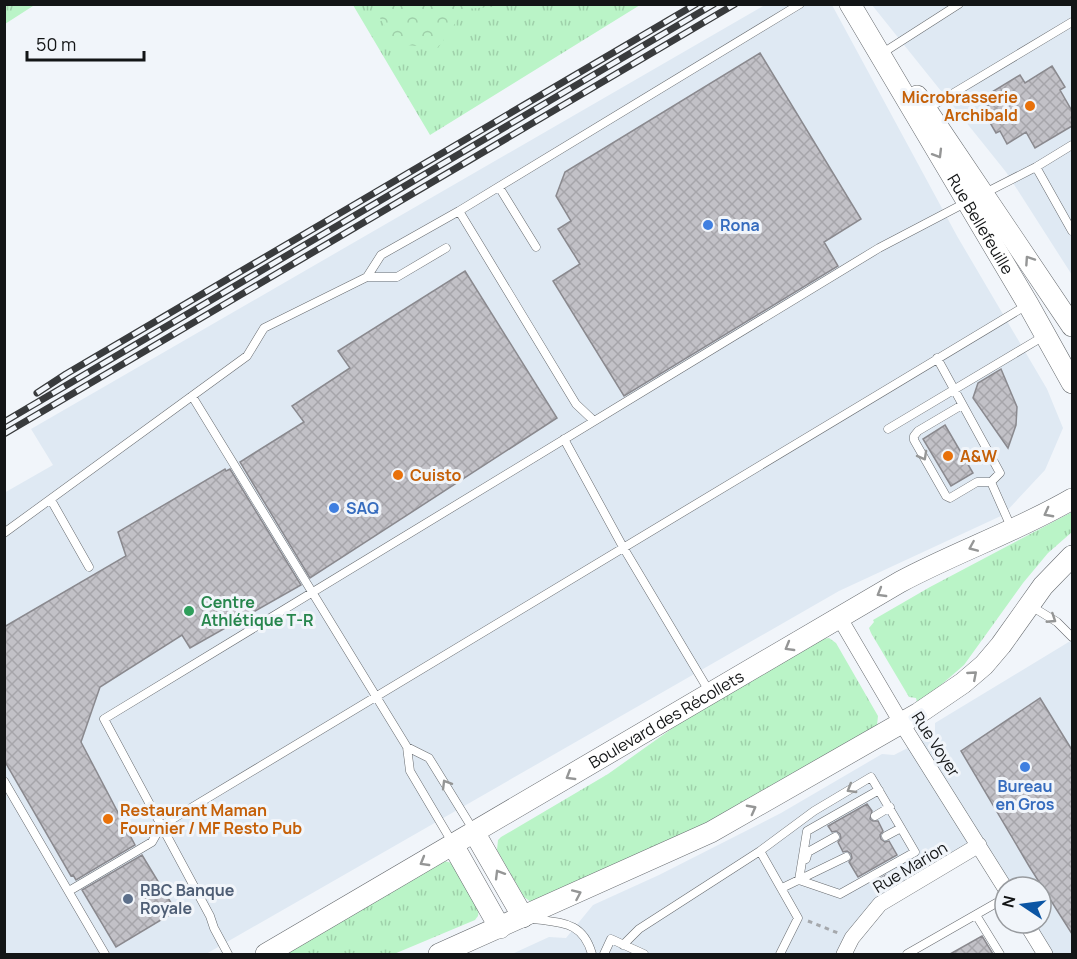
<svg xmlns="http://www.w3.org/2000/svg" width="1077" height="959" font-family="Manrope,sans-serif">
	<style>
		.built { fill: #dfe9f3 }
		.grass { fill: url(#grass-tufts) }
		.forest { fill: url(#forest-crowns) }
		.building { fill: url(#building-cross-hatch); stroke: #8a898e; stroke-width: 1.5 }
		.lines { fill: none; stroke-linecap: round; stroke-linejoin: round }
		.lane-casing { stroke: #666a6e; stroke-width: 9 }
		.street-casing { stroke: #666a6e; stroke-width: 16 }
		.secondary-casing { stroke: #666a6e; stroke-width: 22 }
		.path { stroke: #a5a8ac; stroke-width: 3; stroke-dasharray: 4.5 4.5; stroke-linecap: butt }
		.lane { stroke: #fff; stroke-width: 8 }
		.street { stroke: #fff; stroke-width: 15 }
		.secondary { stroke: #fff; stroke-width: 21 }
		.rail-casing { stroke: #393b3d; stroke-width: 7 }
		.rail { stroke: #f1f5fa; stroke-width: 4.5; stroke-dasharray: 14; stroke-linecap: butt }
		.oneway { stroke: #959696 }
		.food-dot { fill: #e8710a; stroke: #f1f5fa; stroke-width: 2 }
		.shop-dot { fill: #3f7fe0; stroke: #f1f5fa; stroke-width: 2 }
		.leisure-dot { fill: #2e9e5b; stroke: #f1f5fa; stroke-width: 2 }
		.service-dot { fill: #5c6f8a; stroke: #f1f5fa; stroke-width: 2 }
		.labels { text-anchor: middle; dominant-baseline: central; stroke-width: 6; stroke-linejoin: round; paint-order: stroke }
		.food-label { font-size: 16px; font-weight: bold; fill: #c56008; stroke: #f1f5fa; text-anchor: start }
		.shop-label { font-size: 16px; font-weight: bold; fill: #366cbe; stroke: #f1f5fa; text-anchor: start }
		.street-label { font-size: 16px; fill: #131516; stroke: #f1f5fa }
		.leisure-label { font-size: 16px; font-weight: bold; fill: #27864d; stroke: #f1f5fa; text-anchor: start }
		.service-label { font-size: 16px; font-weight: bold; fill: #4e5e75; stroke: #f1f5fa; text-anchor: start }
	</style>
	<defs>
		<pattern id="grass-tufts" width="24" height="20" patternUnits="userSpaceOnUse" patternTransform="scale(1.5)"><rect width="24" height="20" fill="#baf4c7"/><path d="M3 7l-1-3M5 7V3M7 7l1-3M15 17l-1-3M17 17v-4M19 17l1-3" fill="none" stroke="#9fd0aa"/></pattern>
		<pattern id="forest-crowns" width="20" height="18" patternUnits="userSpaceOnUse" patternTransform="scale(1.5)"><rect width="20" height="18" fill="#baf4c7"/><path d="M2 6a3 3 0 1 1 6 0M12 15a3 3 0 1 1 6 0" fill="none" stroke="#9fd0aa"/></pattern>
		<pattern id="building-cross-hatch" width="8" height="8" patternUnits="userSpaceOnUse" patternTransform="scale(1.5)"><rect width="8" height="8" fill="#c2c1c7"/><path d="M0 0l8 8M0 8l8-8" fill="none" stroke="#a6a5aa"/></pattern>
	</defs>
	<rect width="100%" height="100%" fill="#f1f5fa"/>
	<path class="built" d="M765,5h67l125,231 90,153 16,39 -18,42 -42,45 -164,76 -633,363h-201l-1,-461 49,-28 -22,-36z
		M872,5h200v270l-66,-103z
		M1072,640v314h-27l-19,-31h15v-36h-36l-26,-42 -99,59 -36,50h-332l37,-17 17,1 27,-33 66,-30 122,-62 101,-59 12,1 41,-21v-11z"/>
	<path class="grass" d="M5,4h27l1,2 -28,18z
		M353,5h287l-210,130z
		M1072,512v20l-24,21 -25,30 -59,82 -30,26 -17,11 -1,-4 -7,-1 -38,-64 -2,-5 5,-6 -1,-2 57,-33z
		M829,638l7,5 42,73 -1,9 -131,77 -71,37 -144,63 -7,-5 -27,-47 1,-10 3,-3 107,-63 76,-54 139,-81z
		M444,861l8,2 27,45 -1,8 -3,4 -81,34h-110z"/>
	<path class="forest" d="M372,5h143l-50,4 -27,39 -42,-4z"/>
	<path class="building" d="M760,53l101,166 -37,23 14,24 -214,130 -71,-115 27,-17 -22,-35 13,-8 -15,-25 9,-24z
		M1052,66l13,21 -5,3 12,21v15l-37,22 -9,-16 -19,12 -7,-13 -4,2 -14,-24 10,-6 -5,-8 33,-20 5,8z
		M465,271l92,147 -247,160 -70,-116 64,-40 -12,-16 58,-38 -12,-17z
		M1001,369l16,38 -1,18 -8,23 -35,-50 5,-15z
		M945,425l28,48 -22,13 -28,-47z
		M225,469l1,2 4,-2 71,116 -111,63 -8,-13 -82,52 -19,55 54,103 -59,35 -3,-5 -2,1 -67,-116v-133l122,-71 -8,-24z
		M1040,698l32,52v184l-43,-68 -68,-115z
		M867,804l5,7 -2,8 3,2h5l5,10 -3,4 1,4 4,3 4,-1 8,14 -39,22 -9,-15 3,-4 -1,-4 -4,-3 -4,1 -5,-10 3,-4 -1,-4 -4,-3 -4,1 -4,-6z
		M142,855l34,56 -60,36 -34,-57z
		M886,875l4,6 -15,9 -4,-6z
		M982,936l11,18h-43z"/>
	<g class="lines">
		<defs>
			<path id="lane" d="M881,54l78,-50
				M927,109l145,-87
				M1036,167l36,64
				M499,187l37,60
				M983,194l53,-27 36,-22
				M459,211l117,193 18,17
				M367,277h30l49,-29
				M937,358l63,115 -9,9h-14l-27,16 -4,-2 -32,-56v-4l4,-5 44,-26
				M192,396l215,351 3,24 42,71
				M888,429l156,-93
				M564,439l59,108 86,144
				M991,482l20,45
				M51,500l38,67
				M4,533l243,-177 17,-28 103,-51 14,-22 78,-44 341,-207
				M1031,606l26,16 15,15
				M407,747l22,11 45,73
				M4,781l101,173
				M875,816l15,-9
				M760,851l54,-40 57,-34 30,51 -15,8
				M806,859l2,-7 27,-15
				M799,880l41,14 75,-42 -14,-24
				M799,880l8,-49 72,-41
				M782,888l64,-31
				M69,891l83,-49 9,-16 866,-521
				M976,915l24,39
				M534,919c29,4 49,3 58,35
				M623,945l16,-16 121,-78 38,67 -18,36
				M228,954l-14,-26 -4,-12 -106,-197 775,-471 86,-45
				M604,954l7,-15 33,15
				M907,954l98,-56"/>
			<path id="street" d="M839,617l63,107 103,164
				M1026,923l19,31
				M844,954l8,-16 28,-34 99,-59"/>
			<g id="secondary">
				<path id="s1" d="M850,4l178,300 44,79"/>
				<path d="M917,96l155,230"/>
				<path d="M474,832l49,85"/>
				<path d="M453,845l47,83"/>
				<path id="s2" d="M266,954l634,-372c56,-30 117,-51 172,-83"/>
				<path d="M439,954l272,-122 208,-119 44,-30 21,-18 17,-20 42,-59 29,-30"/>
			</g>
		</defs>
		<use href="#lane" class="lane-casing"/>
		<use href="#street" class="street-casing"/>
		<use href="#secondary" class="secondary-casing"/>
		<path class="path" d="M808,921l30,12"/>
		<use href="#lane" class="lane"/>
		<use href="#street" class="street"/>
		<use href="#secondary" class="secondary"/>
		<defs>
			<path id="rail" d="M37,393l29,-19 630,-370
				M4,422l710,-418
				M4,434l731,-430"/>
		</defs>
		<use href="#rail" class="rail-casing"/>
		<use href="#rail" class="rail"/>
	</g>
	<defs><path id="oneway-chevron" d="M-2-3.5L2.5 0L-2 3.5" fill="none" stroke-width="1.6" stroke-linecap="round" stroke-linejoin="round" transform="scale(1.5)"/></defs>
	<g class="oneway">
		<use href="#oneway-chevron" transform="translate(938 154) rotate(59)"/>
		<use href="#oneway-chevron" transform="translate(1029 260) rotate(-124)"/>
		<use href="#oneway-chevron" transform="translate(923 456) rotate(61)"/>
		<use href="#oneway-chevron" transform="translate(1048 513) rotate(152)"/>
		<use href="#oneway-chevron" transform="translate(973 547) rotate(157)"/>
		<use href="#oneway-chevron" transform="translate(881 593) rotate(150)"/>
		<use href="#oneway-chevron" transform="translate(1052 619) rotate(33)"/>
		<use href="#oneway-chevron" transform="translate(789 647) rotate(150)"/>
		<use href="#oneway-chevron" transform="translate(973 675) rotate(-41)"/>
		<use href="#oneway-chevron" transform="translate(570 776) rotate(149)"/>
		<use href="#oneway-chevron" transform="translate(446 784) rotate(-121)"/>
		<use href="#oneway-chevron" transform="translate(851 789) rotate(149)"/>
		<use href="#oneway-chevron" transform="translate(752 809) rotate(-28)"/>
		<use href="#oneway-chevron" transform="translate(424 862) rotate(150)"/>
		<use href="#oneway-chevron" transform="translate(499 874) rotate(-121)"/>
		<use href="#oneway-chevron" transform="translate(577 894) rotate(-24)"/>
	</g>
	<g class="food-dot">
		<circle cx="1030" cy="106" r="6"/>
		<circle cx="948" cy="456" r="6"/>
		<circle cx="398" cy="475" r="6"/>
		<circle cx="108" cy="819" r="6"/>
	</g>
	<g class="shop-dot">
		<circle cx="708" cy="225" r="6"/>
		<circle cx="334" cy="508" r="6"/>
		<circle cx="1025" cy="767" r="6"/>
	</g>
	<circle class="leisure-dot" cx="189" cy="611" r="6"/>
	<circle class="service-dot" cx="128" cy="899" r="6"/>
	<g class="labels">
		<g class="food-label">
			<text x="1018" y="97" text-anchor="end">Microbrasserie<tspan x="1018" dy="18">Archibald</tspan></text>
			<text x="960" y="456">A&amp;W</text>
			<text x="410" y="475">Cuisto</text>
			<text x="120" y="810">Restaurant Maman<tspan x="120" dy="18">Fournier / MF Resto Pub</tspan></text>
		</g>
		<g class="shop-label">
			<text x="720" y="225">Rona</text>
			<text x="346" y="508">SAQ</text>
			<text x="1025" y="786" text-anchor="middle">Bureau<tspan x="1025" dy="18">en Gros</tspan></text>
		</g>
		<g class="street-label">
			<text stroke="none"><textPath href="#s1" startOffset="256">Rue Bellefeuille</textPath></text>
			<text stroke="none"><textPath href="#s2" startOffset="464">Boulevard des Récollets</textPath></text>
			<text transform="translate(936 744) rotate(57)">Rue Voyer</text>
			<text transform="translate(910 867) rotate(-31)">Rue Marion</text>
		</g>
		<g class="leisure-label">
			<text x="201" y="602">Centre<tspan x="201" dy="18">Athlétique T-R</tspan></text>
		</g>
		<g class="service-label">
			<text x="140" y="890">RBC Banque<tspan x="140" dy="18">Royale</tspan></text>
		</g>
	</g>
	<rect width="1077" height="959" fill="none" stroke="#131516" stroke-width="12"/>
	<g transform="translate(1023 905) rotate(283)"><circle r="28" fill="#f1f5fa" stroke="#989b9f" stroke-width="1.5"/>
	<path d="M0-4.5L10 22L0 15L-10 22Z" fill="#0b55a4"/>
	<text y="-9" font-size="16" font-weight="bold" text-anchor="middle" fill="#131516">N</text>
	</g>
	<path d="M27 51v9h117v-9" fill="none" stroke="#131516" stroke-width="3"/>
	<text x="36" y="51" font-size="18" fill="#131516" stroke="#f1f5fa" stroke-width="4.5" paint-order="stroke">50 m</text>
</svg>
